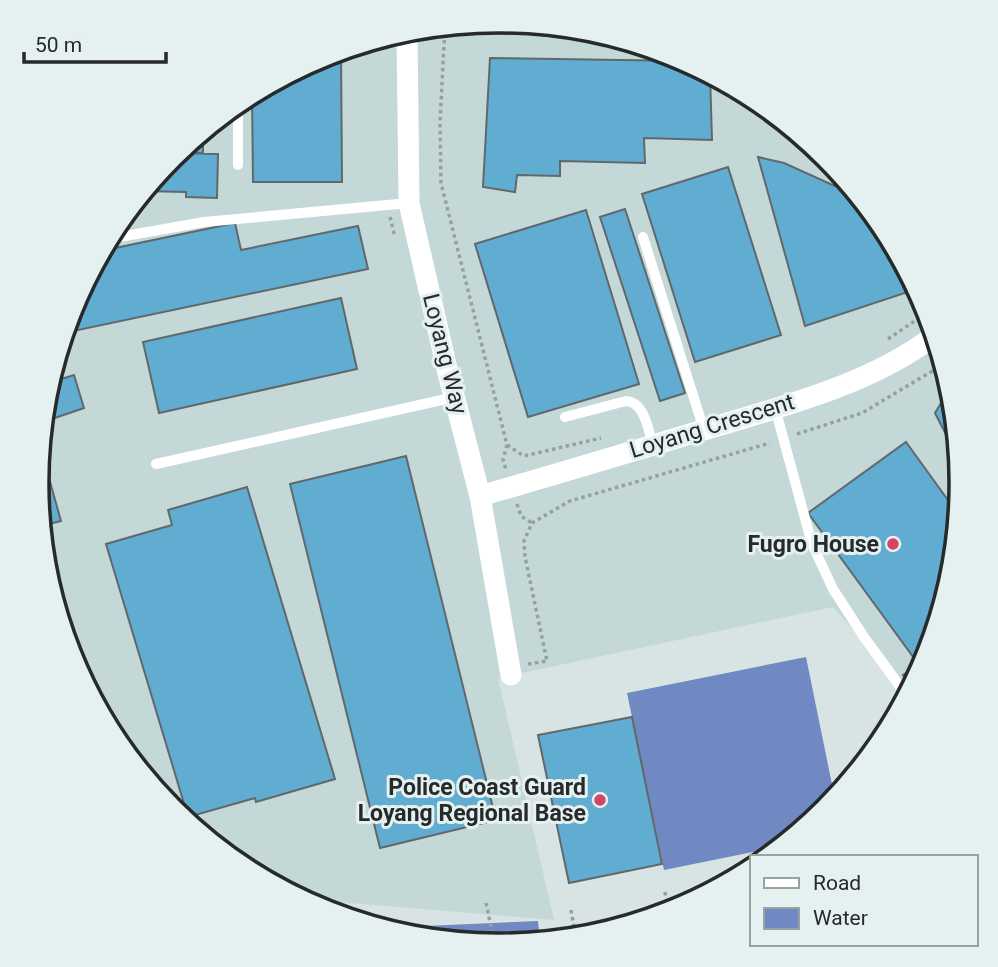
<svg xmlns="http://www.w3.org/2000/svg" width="998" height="967" font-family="Roboto,sans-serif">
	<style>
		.built { fill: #c5d8d8 }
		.water { fill: #7189c3 }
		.building { fill: #61add2; stroke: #60686c; stroke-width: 2 }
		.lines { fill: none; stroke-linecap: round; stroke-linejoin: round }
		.path { stroke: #97a0a0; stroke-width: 3.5; stroke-dasharray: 3.5 3.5; stroke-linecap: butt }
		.lane { stroke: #fff; stroke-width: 10 }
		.street { stroke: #fff; stroke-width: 21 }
		.poi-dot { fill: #d44465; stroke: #e5f0f0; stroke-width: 2.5 }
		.labels { text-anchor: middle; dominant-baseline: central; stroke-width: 6; stroke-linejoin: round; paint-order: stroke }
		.street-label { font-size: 23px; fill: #262a2a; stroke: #e5f0f0 }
		.poi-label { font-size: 23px; font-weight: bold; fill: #262a2a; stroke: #e5f0f0; text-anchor: end }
		.rim { fill: none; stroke: #262a2a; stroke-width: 3.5 }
	</style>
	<rect width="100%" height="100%" fill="#d8e3e3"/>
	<path class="built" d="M499,21l91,9 86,26 80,43 70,58 58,70 42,80 27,87 8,90 -8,90 -27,87 -17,31 -76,-85 -335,71 56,242 -253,-21 -59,-31 -70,-58 -58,-70 -42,-80 -27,-87 -8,-90 8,-90 27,-87 43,-80 57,-70 70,-57 80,-43 87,-26z"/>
	<path class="water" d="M806,657l29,142 -9,12 -43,35 -119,24 -37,-177z
		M538,921l2,21c-54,5 -109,2 -161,-14z"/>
	<path class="building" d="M341,50l1,132h-89l-1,-88 70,-38z
		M490,58l195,3 25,13 2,66 -68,-2 1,25 -85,-2v15l-43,-1 -2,17 -32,-5z
		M203,131v22h-27z
		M176,153l42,1 -1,44 -31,-1v-5l-42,-1z
		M758,157l26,6 73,33 3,18 9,-5 15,18 33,62 -112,37z
		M728,167l53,168 -86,27 -53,-168z
		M625,209l60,184 -25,8 -60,-184z
		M586,210l53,174 -111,33 -53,-173z
		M235,223l6,27 117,-24 10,43 -304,64 8,-27 29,-55z
		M341,298l16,71 -198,44 -16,-71z
		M74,375l10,33 -41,14 5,-39z
		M952,390l1,4 1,10 -8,-9z
		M946,395l8,9 5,56 -24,-47z
		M906,442l52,72 -5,60 -31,95 -114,-156z
		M40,446l21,75 -20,5 -4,-43z
		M406,456l90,364 -116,28 -90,-364z
		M247,487l88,292 -79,23 -1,-4 -67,19 -82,-273 66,-19 -4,-15z
		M918,665l4,4 -10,18 -9,-12z
		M632,717l30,147 -93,19 -31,-148z"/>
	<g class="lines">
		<path class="path" d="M445,26l-5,97 1,60 66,262 -4,14 3,11
			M390,217l5,20
			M888,339l40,-27
			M797,434l65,-21 82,-49
			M507,445l17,11 77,-18
			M517,504l4,12 11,7
			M528,664l19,-3 -22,-104 -1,-16 8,-18 38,-22 200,-58
			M665,892l4,21
			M486,903l9,43
			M571,910l5,28"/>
		<path class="lane" d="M238,165v-63
			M643,237l61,193
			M108,239l96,-17 205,-19
			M775,408l37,136 21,45 31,48 43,59
			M565,417l61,-16c19,1 22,29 27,44
			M156,464l299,-67"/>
		<path class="street" d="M407,31l2,172 38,166 33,127 31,179
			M480,496c74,-21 147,-43 220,-65 77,-23 171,-46 235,-96"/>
	</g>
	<g class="poi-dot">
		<circle cx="893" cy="544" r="7"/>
		<circle cx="600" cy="800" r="7"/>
	</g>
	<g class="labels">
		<g class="street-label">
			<text transform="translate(445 354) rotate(76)">Loyang Way</text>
			<text transform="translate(712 426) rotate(-17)">Loyang Crescent</text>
		</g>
		<g class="poi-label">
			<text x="879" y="544">Fugro House</text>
			<text x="586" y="787">Police Coast Guard<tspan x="586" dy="26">Loyang Regional Base</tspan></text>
		</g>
	</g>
	<path d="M0 0H998V967H0ZM49 483a450 450 0 1 1 900 0a450 450 0 1 1-900 0Z" fill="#e5f0f0" fill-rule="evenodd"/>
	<path class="rim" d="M49 483a450 450 0 1 1 900 0a450 450 0 1 1-900 0Z"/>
	<rect x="750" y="855" width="228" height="91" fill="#e5f0f0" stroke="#99a1a1" stroke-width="2"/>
	<rect x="764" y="878" width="35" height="10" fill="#ffffff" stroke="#99a1a1" stroke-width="2"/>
	<text x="813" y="890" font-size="21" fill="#262a2a">Road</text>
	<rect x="764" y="908" width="35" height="21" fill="#7189c3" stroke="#99a1a1" stroke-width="2"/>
	<text x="813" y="925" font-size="21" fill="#262a2a">Water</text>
	<path d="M24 52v10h142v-10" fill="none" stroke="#262a2a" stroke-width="3.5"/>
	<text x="35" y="52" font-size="21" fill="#262a2a" stroke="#e5f0f0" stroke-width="5" paint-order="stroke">50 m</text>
</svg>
